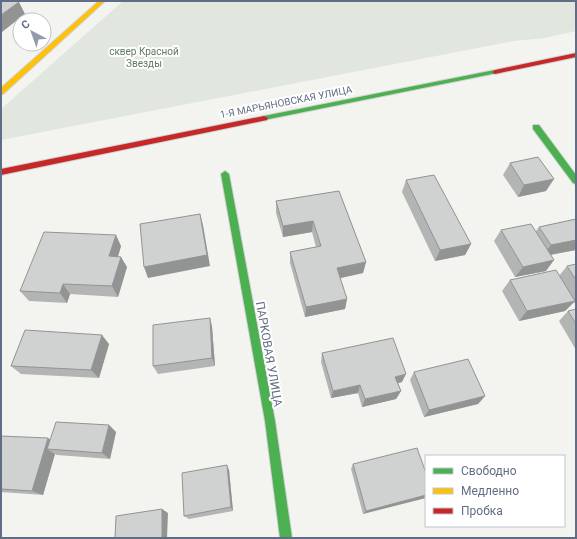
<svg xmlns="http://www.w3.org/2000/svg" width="577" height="539" font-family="Roboto,sans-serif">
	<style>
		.green { fill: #e1e7de }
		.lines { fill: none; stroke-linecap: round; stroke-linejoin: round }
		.fast-casing { stroke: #cfd1d1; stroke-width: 2 }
		.slow-casing { stroke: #cfd1d1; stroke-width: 2 }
		.jam-casing { stroke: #cfd1d1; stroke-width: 2 }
		.fast { fill: #4caf50; fill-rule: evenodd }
		.slow { fill: #ffc107; fill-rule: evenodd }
		.jam { fill: #c62828; fill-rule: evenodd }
		.wall { fill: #b3b5b5 }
		.shaded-wall { fill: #929393 }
		.building { fill: #d0d2d2; stroke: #929393 }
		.labels { text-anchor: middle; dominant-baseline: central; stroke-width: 4; stroke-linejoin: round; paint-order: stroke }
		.far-park-label { font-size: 10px; fill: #607a60; stroke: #fff }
		.far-street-label { font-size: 10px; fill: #606d84; stroke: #fff }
		.street-label { font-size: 12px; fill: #606d84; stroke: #fff }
	</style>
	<rect width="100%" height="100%" fill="#f3f4f0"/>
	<path class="green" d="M123,1h453v30l-31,7 -31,3 -513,99v-31z"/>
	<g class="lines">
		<defs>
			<path id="fast" d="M495,70l3,2 -1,1 -233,47 -4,-2 4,-2z
				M533,125h6l37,50v9l-3,-1 -40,-54z
				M225,171l4,3 46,247 17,117h-12l-15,-117 -44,-247z"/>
			<path id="slow" d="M99,1h6l-102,93h-2v-6z"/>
			<path id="jam" d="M576,53v4l-81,17 -3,-2 3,-2z
				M264,116l4,2 -1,2 -266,55v-6z"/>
		</defs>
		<use href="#fast" class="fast-casing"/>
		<use href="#slow" class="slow-casing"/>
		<use href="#jam" class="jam-casing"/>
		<use href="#fast" class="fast"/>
		<use href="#slow" class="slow"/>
		<use href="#jam" class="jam"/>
	</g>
	<path class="wall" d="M510,163l36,28 -28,6 -15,-22z
		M406,180l65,64 -6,11 -30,6 -33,-69z
		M339,191l27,71 -3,11 -23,5 7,21 -2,10 -40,8 -15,-54v-11l26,-5 -4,-15 -29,5 -7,-24v-12z
		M576,219v31l-25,5 -5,16 -31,6 -21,-36 7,-11 35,1 3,-4z
		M121,246l-3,10 9,11 -9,30 -48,-3 -3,9 -38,-2 -9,-10z
		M576,264v42l-2,-4 -9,9 -46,10 -17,-30 8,-11 49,-4 8,-10z
		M576,309v41l-17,-29 9,-10z
		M210,318l2,9 3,39 -57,8 -5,-8z
		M109,344l-10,34 -78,-4 -10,-8z
		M322,353l80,29 -4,1 3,8 -5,8 -34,8 -4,-14 -27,5 -10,-36z
		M414,372l71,24 -7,8 -54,13 -14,-37z
		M109,425l7,7 -6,27 -53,-4 -2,-1 -12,41 -42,-3v-56l49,4z
		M353,464l73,9 -63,41 -12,-45z
		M229,470l4,41 -44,8 -5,-3z"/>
	<path class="shaded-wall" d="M19,2l6,12 -23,18 -1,-1v-16z
		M554,179l-8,12 -28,6 6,-12z
		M200,214l3,11 7,41 -62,12 -4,-11z
		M313,221l-1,11 -29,5v-11z
		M116,235l5,11 -6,21 -6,-11z
		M576,240v10l-34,6 9,-11z
		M471,244l-6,11 -30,6 5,-11z
		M121,257l6,10 -9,30 -6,-11z
		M554,260l-8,11 -31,6 8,-10z
		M366,262l-3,11 -27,6 1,-11z
		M63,284l7,10 -3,9 -7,-10z
		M347,299l-2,10 -40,8 1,-10z
		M575,301l-10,10 -46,10 8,-10z
		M210,318l2,9 3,39 -3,-8z
		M102,335l7,9 -10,34 -8,-8z
		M406,374l-4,8 -11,3 4,-8z
		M360,385l-2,8 -27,5 2,-7z
		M401,391l-5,8 -34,8 3,-8z
		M485,396l-7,8 -54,13 5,-7z
		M109,425l7,7 -6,27 -8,-6z
		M48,438l10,7 -11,4 8,5 -12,41 -11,-4z
		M227,465l2,5 4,41 -2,-4z
		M426,495v3l-63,16 3,-3z
		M162,509l6,4 -1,25h-5z"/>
	<path class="building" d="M1,1h15l3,1 -18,13z
		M538,157l16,22 -30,6 -14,-22z
		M434,175l37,69 -31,6 -34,-70z
		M339,191l27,71 -29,6 10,31 -41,8 -16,-55 31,-6 -8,-25 -30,5 -7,-25z
		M200,214l7,41 -63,12 -4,-43z
		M576,219v21l-25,5 -12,-18z
		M531,224l23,36 -31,7 -22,-37z
		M44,232l72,3 -7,21 12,1 -9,29 -49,-2 -3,9 -40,-2z
		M576,264v16l-9,-14z
		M556,270l19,31 -48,10 -17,-31z
		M576,309v15l-8,-13z
		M210,318l2,40 -59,8v-41z
		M25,330l77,5 -11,35 -80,-4z
		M393,338l13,36 -11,3 6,14 -36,8 -5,-14 -27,6 -11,-38z
		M468,359l17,37 -56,14 -15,-38z
		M56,422l53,3 -7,28 -55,-4z
		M1,436l47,2 -16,53 -31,-2z
		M417,448l9,25v22l-60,16 -13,-47z
		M227,465l4,42 -47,9 -2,-43z
		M162,509v29h-47l1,-22z"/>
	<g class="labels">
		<g class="far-park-label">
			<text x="144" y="51">сквер Красной<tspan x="144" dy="12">Звезды</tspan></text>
		</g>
		<g class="far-street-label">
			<text transform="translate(286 102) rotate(-11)">1-Я МАРЬЯНОВСКАЯ УЛИЦА</text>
		</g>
		<g class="street-label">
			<text transform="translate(269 354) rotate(80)">ПАРКОВАЯ УЛИЦА</text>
		</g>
	</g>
	<rect width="577" height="539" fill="none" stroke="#606d84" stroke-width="4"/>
	<rect x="425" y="455" width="140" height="72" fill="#ffffff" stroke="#bfc5ce"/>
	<rect x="433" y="468" width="20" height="6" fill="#4caf50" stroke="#bfc5ce"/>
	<text x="461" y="475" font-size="12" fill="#606d84">Свободно</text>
	<rect x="433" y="488" width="20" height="6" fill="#ffc107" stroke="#bfc5ce"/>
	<text x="461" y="495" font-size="12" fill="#606d84">Медленно</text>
	<rect x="433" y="508" width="20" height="6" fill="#c62828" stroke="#bfc5ce"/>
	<text x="461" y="515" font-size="12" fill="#606d84">Пробка</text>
	<g transform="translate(32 32) rotate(319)"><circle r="19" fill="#ffffff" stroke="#bfc5ce"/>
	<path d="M0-3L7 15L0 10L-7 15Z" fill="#939caa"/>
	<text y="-6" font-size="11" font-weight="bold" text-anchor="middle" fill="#606d84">С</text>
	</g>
</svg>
